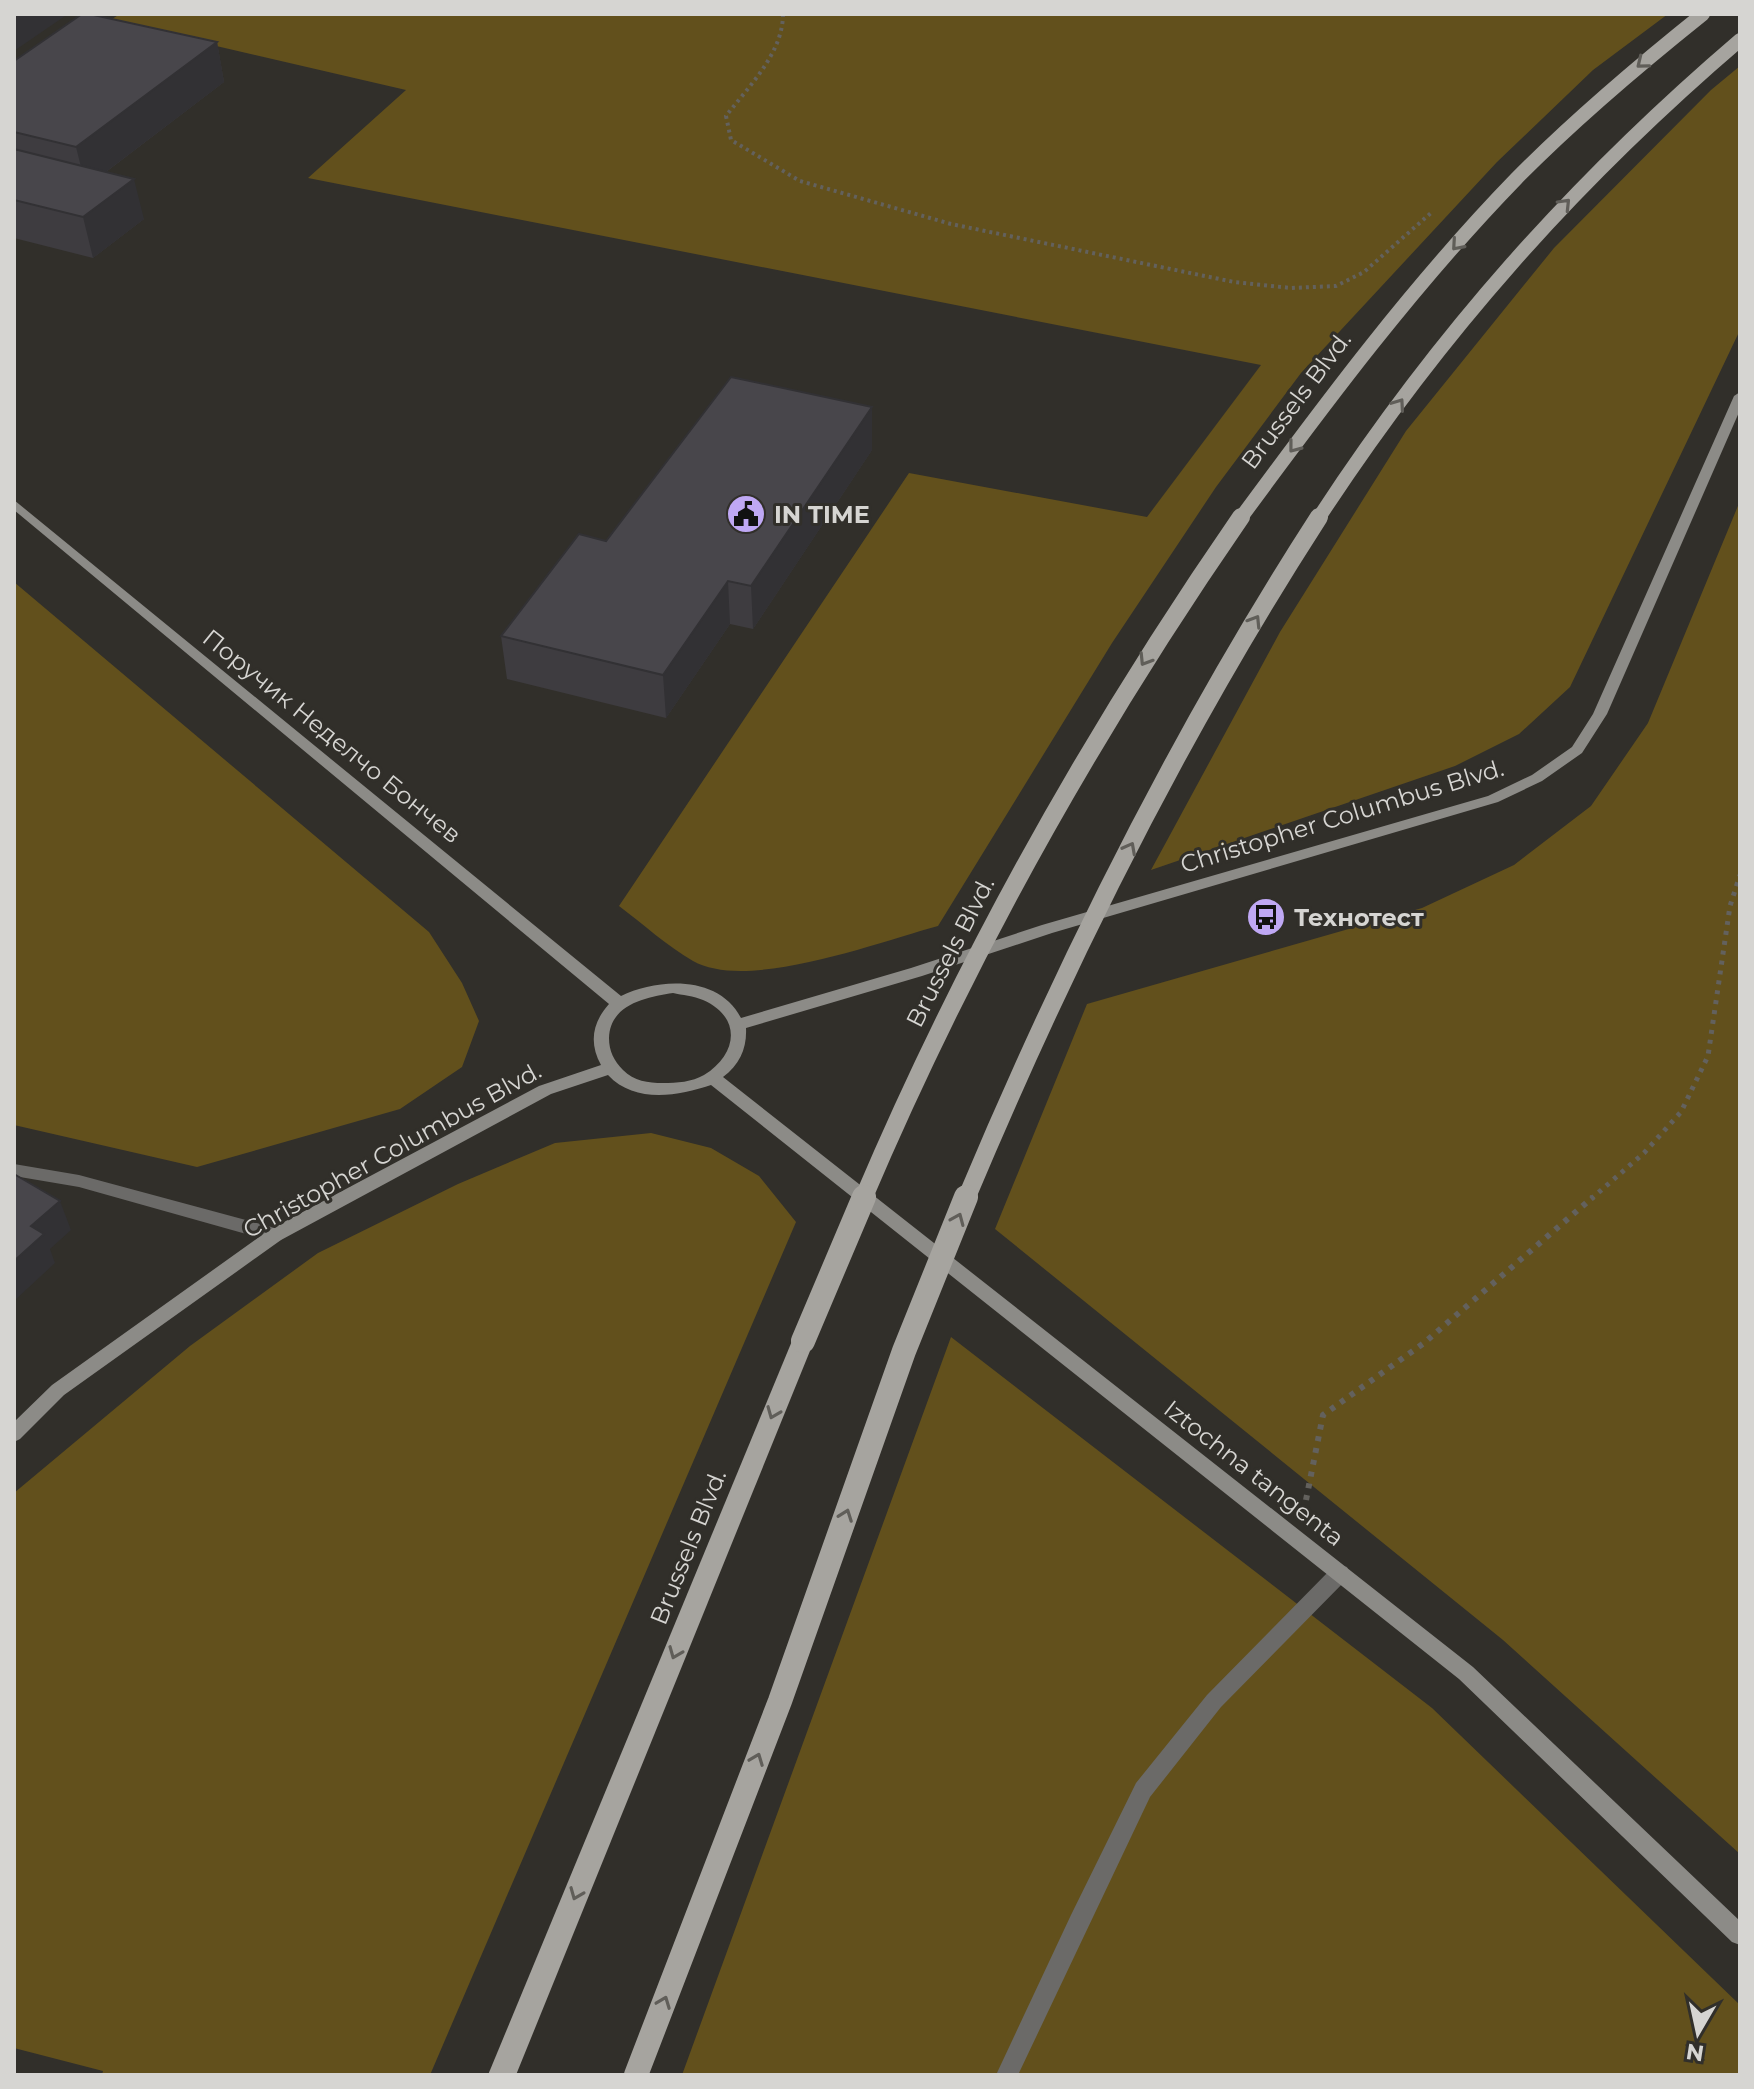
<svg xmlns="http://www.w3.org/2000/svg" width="1754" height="2089" font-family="Montserrat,sans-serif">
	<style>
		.green { fill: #62501c }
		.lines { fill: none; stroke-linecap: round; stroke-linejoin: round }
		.path-far2 { stroke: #63615d; stroke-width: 4; stroke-dasharray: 3 4; stroke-linecap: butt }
		.path-far1 { stroke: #63615d; stroke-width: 5; stroke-dasharray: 4 6; stroke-linecap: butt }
		.path { stroke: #63615d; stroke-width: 6; stroke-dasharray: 5 7; stroke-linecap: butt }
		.lane { fill: #6b6a68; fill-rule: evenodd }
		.secondary { fill: #8c8b87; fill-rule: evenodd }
		.primary { fill: #a6a49f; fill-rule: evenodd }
		.primary-bridge-far2 { stroke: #a6a49f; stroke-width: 14 }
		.primary-bridge-far1 { stroke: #a6a49f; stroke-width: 18 }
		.primary-bridge { stroke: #a6a49f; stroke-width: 24 }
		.wall { fill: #3e3c40 }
		.shaded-wall { fill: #323134 }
		.building { fill: #48464b; stroke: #323134; stroke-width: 2 }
		.oneway { stroke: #605e59 }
		.labels { text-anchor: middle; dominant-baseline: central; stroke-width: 6; stroke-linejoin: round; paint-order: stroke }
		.street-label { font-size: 24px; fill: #d6d5d2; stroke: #312f2a }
		.poi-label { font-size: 24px; font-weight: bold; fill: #d6d5d2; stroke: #312f2a; text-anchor: start }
	</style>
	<rect width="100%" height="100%" fill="#312f2a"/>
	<path class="green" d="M120,14h1548l-75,56 -96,92 -196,211 -85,114 -104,156 -174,283c-60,16 -190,66 -245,35 -26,-15 -50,-37 -74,-55l290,-433 238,44 114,-152 -953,-187 98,-88 -297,-69z
		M1740,66v264l-170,357 -51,47 -64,32 -304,104 129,-238 126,-201 148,-183 157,-158z
		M1740,501v1353l-237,-214 -508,-411 92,-225 335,-96 92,-43 77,-59 57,-83z
		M14,582l415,350 33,51 17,38 -17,46 -62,42 -203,58 -183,-42z
		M651,1133l60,15 48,28 37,46 -366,853h-328l1,-4 -89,-23v-555l176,-147 128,-93 140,-69 97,-41z
		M951,1337l481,371 308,297v70h-1058z"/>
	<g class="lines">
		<path class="path-far2" d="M783,14c0,39 -34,72 -57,102l5,24 69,41 151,43 283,58 57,6 45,-2 28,-14 68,-60"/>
		<path class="path-far1" d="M1591,1199l53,-46 37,-41 27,-56 22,-150 10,-31"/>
		<path class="path" d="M1306,1500l17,-85 101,-72 169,-146"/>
		<path class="lane" d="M14,1164l65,11 196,53 6,2 3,5 -3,5 -6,2 -196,-55 -65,-11z
			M1340,1565l7,2 3,6 -3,6 -126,128 -71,90 -132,278h-22l75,-160 65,-132 71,-88 126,-128z"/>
		<path class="secondary" d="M1740,392v18l-133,304 -25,39 -40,28 -44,21 -446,131 -130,43 -176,52c1,20 -6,36 -23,49l750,590 267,254v24l-8,-3 -273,-263 -748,-594c-33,11 -76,19 -103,-10l-57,19 -270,146 -217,155 -44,44 -6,3v-20l38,-37 217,-155 270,-144 62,-21c-12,-22 -9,-42 8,-61l-595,-494v-10l607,496c37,-18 98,-21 120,22l170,-50 131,-43 446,-129 44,-21 40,-28 21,-33 141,-318zM673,993c9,2 21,3 30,7 39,17 35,54 1,75 -12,7 -27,8 -41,8 -15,0 -29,-2 -40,-13 -9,-9 -14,-19 -14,-32 1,-34 38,-41 64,-45z"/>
		<path class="primary" d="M803,1332l8,3 3,6 -298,734h-28l304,-734 3,-6z"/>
		<path class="primary-bridge-far2" d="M1240,519c86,-117 174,-235 276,-340 58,-59 122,-113 187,-165
			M1318,519c120,-184 256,-337 422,-479"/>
		<path class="primary-bridge-far1" d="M863,1199c102,-240 230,-468 378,-682
			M966,1199c99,-236 214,-467 353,-682"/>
		<path class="primary-bridge" d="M803,1341l61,-144
			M636,2075l144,-374 124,-350 62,-154"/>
	</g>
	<path class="wall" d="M217,42l7,40 -118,90 38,47 -51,39 -79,-20v-177z
		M872,450l-119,179 -23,-5 -64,94 -159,-39 -6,-43 105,-95z"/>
	<path class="shaded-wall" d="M14,14h54l-54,37z
		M217,42l7,40 -138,105 -10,-40z
		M134,179l10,40 -51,39 -10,-41z
		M872,407v43l-119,179 -2,-43z
		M728,581l2,43 -64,94 -3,-43z
		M60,1201l11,29 -21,19 5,14 -41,38v-40l17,-35z"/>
	<path class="building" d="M82,14h7l128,28 -141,105 -62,-15v-71z
		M14,149l120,30 -51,38 -69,-17z
		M731,377l141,30 -121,179 -23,-5 -65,94 -162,-39 78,-102 27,7z
		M14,1174l46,27 -29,25 13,8 -30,27z"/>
	<defs><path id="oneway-chevron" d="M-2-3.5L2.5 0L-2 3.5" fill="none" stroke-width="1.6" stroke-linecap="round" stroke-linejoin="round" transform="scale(2)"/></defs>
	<g class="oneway">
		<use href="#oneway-chevron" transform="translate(1642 63) rotate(141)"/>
		<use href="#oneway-chevron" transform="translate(1565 204) rotate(-46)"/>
		<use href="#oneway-chevron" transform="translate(1457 245) rotate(131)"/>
		<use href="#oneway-chevron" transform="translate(1399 404) rotate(-55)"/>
		<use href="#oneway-chevron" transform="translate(1294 447) rotate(128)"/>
		<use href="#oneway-chevron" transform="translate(1255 621) rotate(-58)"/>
		<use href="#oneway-chevron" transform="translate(1145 660) rotate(122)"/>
		<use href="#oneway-chevron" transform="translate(1130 848) rotate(-62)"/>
		<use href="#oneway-chevron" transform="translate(958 1219) rotate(-67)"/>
		<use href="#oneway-chevron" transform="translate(773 1413) rotate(112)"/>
		<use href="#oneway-chevron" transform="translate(846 1515) rotate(-70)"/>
		<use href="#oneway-chevron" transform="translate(675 1653) rotate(112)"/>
		<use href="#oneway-chevron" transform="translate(757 1759) rotate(-69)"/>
		<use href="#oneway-chevron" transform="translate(576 1894) rotate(112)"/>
		<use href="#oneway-chevron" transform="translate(664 2002) rotate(-69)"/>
	</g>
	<defs>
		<symbol id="civic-disc" viewBox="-11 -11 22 22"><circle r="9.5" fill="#bfa8f4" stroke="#312f2a"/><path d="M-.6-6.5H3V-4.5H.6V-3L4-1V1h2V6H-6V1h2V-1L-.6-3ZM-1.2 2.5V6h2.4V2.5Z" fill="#111"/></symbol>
		<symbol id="bus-disc" viewBox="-11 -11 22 22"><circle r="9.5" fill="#bfa8f4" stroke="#312f2a"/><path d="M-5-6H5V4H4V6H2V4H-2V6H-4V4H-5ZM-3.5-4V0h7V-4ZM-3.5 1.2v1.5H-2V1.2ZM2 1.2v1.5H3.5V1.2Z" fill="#111"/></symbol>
	</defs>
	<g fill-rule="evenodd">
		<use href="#civic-disc" x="724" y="492" width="44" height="44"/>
		<use href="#bus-disc" x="1244" y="895" width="44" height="44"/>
	</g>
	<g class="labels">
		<g class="street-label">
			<text transform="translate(1296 400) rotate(-53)">Brussels Blvd.</text>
			<text transform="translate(332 736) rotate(39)">Поручик Неделчо Бончев</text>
			<text transform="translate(1342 816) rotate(-17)">Christopher Columbus Blvd.</text>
			<text transform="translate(950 952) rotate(-63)">Brussels Blvd.</text>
			<text transform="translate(392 1150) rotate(-29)">Christopher Columbus Blvd.</text>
			<text transform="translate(1254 1473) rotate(38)">Iztochna tangenta</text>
			<text transform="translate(688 1547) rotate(-68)">Brussels Blvd.</text>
		</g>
		<g class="poi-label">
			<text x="774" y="514">IN TIME</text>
			<text x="1294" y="917">Технотест</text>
		</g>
	</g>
	<rect width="1754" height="2089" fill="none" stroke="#d6d5d2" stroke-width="32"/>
	<g transform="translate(1698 2033) rotate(189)" stroke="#312f2a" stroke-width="6" paint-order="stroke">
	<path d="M0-6L14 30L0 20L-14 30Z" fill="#d6d5d2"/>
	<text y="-12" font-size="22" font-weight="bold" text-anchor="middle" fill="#d6d5d2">N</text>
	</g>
</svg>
